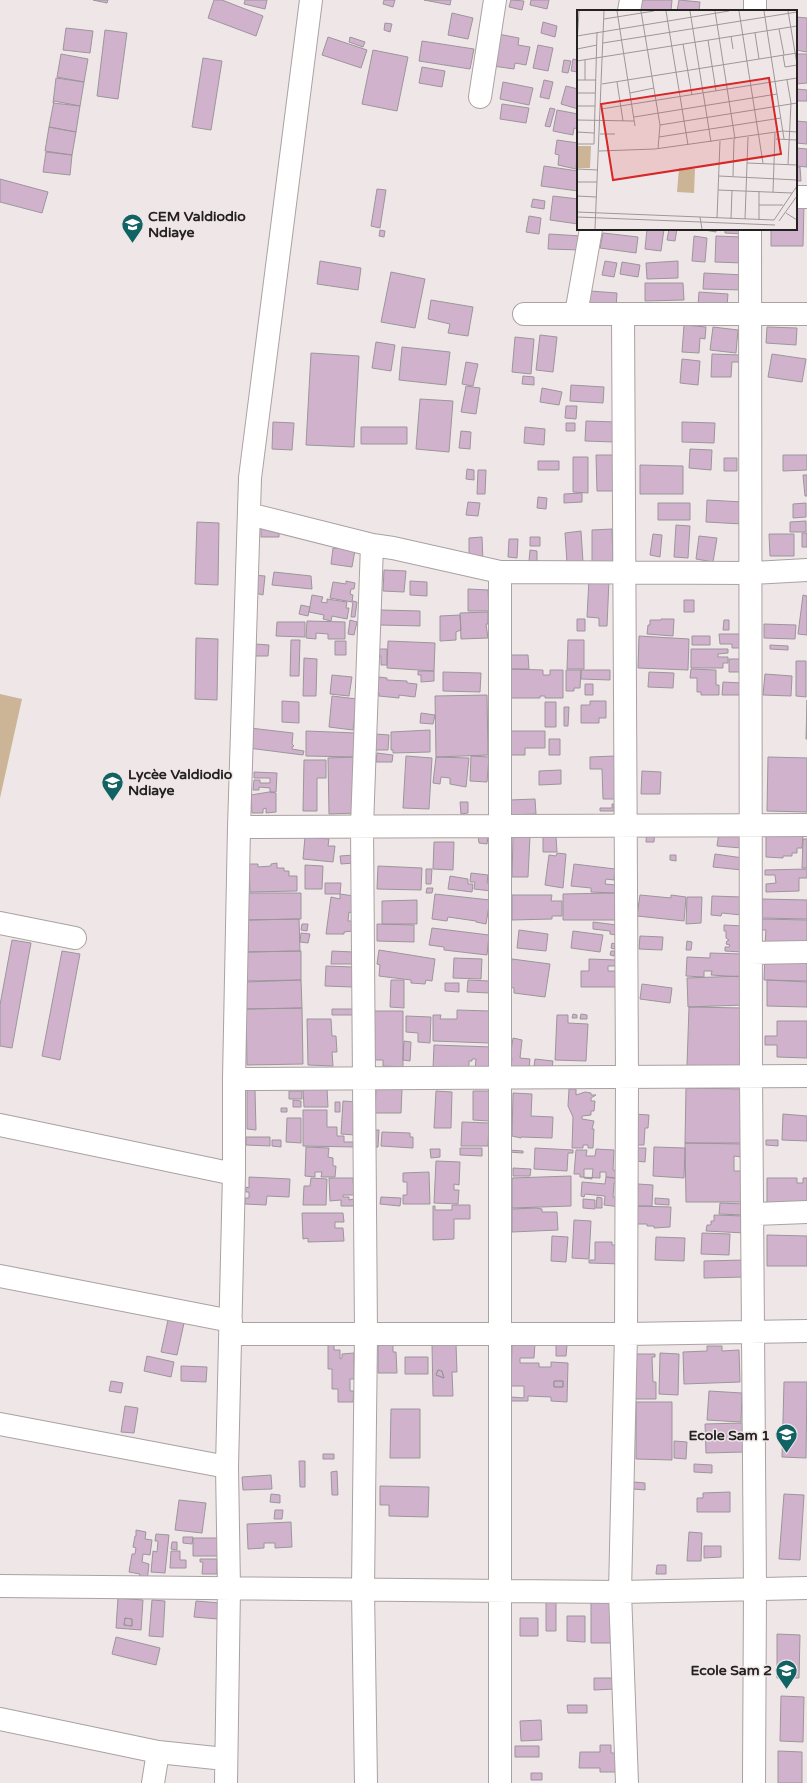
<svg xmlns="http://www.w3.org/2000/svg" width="807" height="1783" font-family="'Varela Round',sans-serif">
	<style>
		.green { fill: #ccb597 }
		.building { fill: #d1b2cc; stroke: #9c969b; fill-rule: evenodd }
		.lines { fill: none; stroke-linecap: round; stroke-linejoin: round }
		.minor-casing { stroke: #aaa1a2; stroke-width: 24 }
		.minor { stroke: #fff; stroke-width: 22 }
		.labels { text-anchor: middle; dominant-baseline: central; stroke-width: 3; stroke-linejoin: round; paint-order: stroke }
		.poi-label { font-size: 14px; font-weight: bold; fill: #242121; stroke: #efe6e7; text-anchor: start }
		.inset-road { fill: none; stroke: #9e9798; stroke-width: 1 }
		.view { fill: #d62828; fill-opacity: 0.15; stroke: #d62828; stroke-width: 2 }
		.inset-edge { fill: none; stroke: #242121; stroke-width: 2 }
	</style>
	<rect width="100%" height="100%" fill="#efe6e7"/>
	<path class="green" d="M0,694l22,5 -22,99z"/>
	<path class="building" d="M93,0h15l-1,3z
		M214,0h8l41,16 -7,20 -48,-18z
		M245,0h22l-2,9 -21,-5z
		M384,0h11l-2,7 -10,-3z
		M424,0h27l-1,5z
		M511,0l13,1 -2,9 -13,-3z
		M531,0h18l-2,9 -17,-4z
		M637,0h35l-1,11h-37z
		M679,0l21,2 -1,9h-22z
		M452,13l21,5 -5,21 -20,-4z
		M796,17l11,1v34l-11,-2z
		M543,22l14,4 -2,11 -14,-4z
		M385,23l7,1 -2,8 -6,-2z
		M66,28l27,3 -3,22 -27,-3z
		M105,30l22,3 -9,66 -21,-3z
		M498,34l21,4 -1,7 12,2 -4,18 -11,-2 -1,6 -21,-3z
		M328,37l39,13 -6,18 -39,-13z
		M350,37l15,5 -2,5 -14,-5z
		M422,41l52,8 -4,20 -51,-8z
		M538,45l15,3 -5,23 -15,-3z
		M373,50l35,7 -11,54 -35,-7z
		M61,54l27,5 -4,23 -27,-5z
		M796,54h11v29l-11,1z
		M203,58l19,3 -11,69 -19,-3z
		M573,59l5,1v12l-7,-1z
		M564,60l7,1 -3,12 -6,-1z
		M422,67l23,4 -3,16 -23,-4z
		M56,78l28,4 -4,24 -27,-3z
		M544,80l9,2 -4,17 -9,-2z
		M503,82l30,6 -4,17 -29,-6z
		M566,86l12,3v20l-17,-5z
		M796,89l11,1v11h-11z
		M54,101l26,5 -4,26 -27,-5z
		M502,104l27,4 -3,15 -26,-4z
		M550,108l5,1 -5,18 -5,-1z
		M557,110l21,4v15l-4,-1 -1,7 -20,-4z
		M796,121l11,1v22l-11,-1z
		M49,127l27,5 -4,23 -27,-4z
		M557,140l21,3 -2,26 -18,-4 1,-10 -4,-1z
		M796,148l11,1v18l-11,-1z
		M46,152l26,3 -2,20 -27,-3z
		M544,166l34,5v20l-37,-5z
		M796,167h4l1,14h-5z
		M0,179l48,13 -6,21 -42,-11z
		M377,189l9,1 -6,38 -9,-2z
		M553,196l25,3v25l-28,-4z
		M533,199l12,2 -1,8 -13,-2z
		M796,204h8l-1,42h-32v-17h25z
		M529,216l12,2 -2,16 -13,-2z
		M647,229h17l-3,22 -16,-2z
		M669,229h8l-2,12 -8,-1z
		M699,229h17v3z
		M725,229h17l-1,5 -16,-1z
		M380,230l5,1 -1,6 -5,-1z
		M603,233l35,4 -2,16 -36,-5z
		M549,234l32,2v14l-33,-1z
		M694,236l13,2 -2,24 -13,-1z
		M716,236l27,1 -1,26 -27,-1z
		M320,261l41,7 -3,22 -41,-6z
		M605,261l12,2 -3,14 -12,-2z
		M678,261v17l-31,1 -1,-16z
		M622,262l18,3 -2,12 -18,-3z
		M391,272l34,7 -10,49 -34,-6z
		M704,273l40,2v15l-41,-1z
		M645,283h38l1,17 -39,1z
		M590,291l27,2 -1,16 -27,-2z
		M699,292l29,2 -1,13 -29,-2z
		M431,300l42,7 -5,29 -20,-3 2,-9 -22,-5z
		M684,325l22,2 -1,12 -5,-1 -1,15 -17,-1z
		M713,327l25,3 -2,23 -26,-3z
		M767,327l30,1 -1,17 -30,-2z
		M540,335l17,2 -4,35 -17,-2z
		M515,337l19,2 -3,35 -19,-2z
		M376,342l19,3 -4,26 -19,-3z
		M402,347l48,5 -4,33 -47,-5z
		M311,353l48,3 -5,91 -48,-2z
		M712,354l28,1v7h-8l-1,15h-20z
		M772,354l34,5 -4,23 -34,-5z
		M682,359l18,2 -2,24 -18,-2z
		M466,362l12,2 -5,22 -11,-2z
		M523,376l11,1v8l-12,-1z
		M571,385l33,2 -1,16 -33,-2z
		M466,386l14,2 -4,26 -15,-2z
		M542,388l20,4 -3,13 -19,-3z
		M420,399l33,2 -4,51 -33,-3z
		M566,406h11l-1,13 -11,-1z
		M586,421l29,1 -1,20 -29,-1z
		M273,422l21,1 -2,27 -20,-1z
		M682,422l33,1 -1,20 -32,-1z
		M566,423h9v8h-9z
		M361,427h46v17h-46z
		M525,427l20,2 -1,16 -20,-2z
		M461,431l10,1 -1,17 -11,-1z
		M690,449l22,1 -1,20 -22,-2z
		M596,455h18l1,36h-18z
		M783,455h24v15l-24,1z
		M573,457h15v36l-15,-1z
		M724,458h13v13h-13z
		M538,461h21v9h-21z
		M640,465l43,1v28h-43z
		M467,469l7,1v10l-8,-1z
		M478,470h8l-1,24h-8z
		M803,475h4v21h-2z
		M582,493v9l-18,1v-9z
		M538,497l9,1 -1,11 -9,-1z
		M707,500l36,2 -1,22 -36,-2z
		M468,502l12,1 -2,13 -12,-1z
		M658,503h32v17h-32z
		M806,503v14l-13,1v-14z
		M806,521v11h-16v-10z
		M197,522l22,1 -1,62 -23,-1z
		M261,522h18v15h-18z
		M676,525l14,1 -2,32 -14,-1z
		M612,529l1,33h-21v-32z
		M581,531l2,31 -16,1 -2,-30z
		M802,533h5v14h-5z
		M653,534l9,1 -2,22 -10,-2z
		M769,534h25v22h-24z
		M699,536l18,2 -4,24 -17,-3z
		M482,537l1,25h-14v-24z
		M530,537h10v9h-10z
		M509,539h9l-1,19 -9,-1z
		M333,548l22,2 -3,17 -21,-3z
		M530,550l7,1v10h-8z
		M384,570l22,1 -2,21 -21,-1z
		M274,572l37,4 1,13 -40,-4z
		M253,575l12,1 -2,19 -12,-3z
		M589,579l20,1 -2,46h-8v-8l-12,-1z
		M346,581l9,2 -1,6h-3l-1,5 3,1 -1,7 -22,-4 3,-16 13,2z
		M410,581l17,1v14l-17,-1z
		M468,589l20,1 1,21h-21z
		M312,595l11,2 -2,5 6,1v-4l20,3 -1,6h3l-2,11 -15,-3 -1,5 -8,-2 1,-4 -15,-3z
		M803,595l4,1v39l-9,-1z
		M684,600h10v12h-10z
		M353,601l4,1 -2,15h-4z
		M301,605l9,2 -2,9 -9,-2z
		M381,610l39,1v15l-40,-1z
		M488,612v12h-2l2,14 -27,1 -1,-26z
		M460,615l1,15 -5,2v8l-16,1v-25z
		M577,619h8v12h-8z
		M661,619h13l-1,17 -26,-2 1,-9h2v-5h11z
		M350,620l7,2 -3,13 -6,-1z
		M724,620h5v10h-6z
		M307,621l38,1v17h-17v-5l-12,-1v6l-10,-1z
		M277,622h28v15l-29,-1z
		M764,624l32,1 -1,14 -31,-1z
		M719,634h21v14h-8v-4h-12z
		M639,636l50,3 -1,31 -50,-2z
		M692,636h18v9h-18z
		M196,638l22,1 -1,61 -22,-1z
		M291,640h9l-1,36h-9z
		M568,640h16v29h-17z
		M335,641h11v14h-11z
		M388,641l47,2 -1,28 -47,-3z
		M255,644l14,1 -1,11h-14z
		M770,645l18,1v4l-18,-1z
		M376,649h11v16h-6v-9h-4z
		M691,649h37v4l-10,1v3h10v6h-5v5h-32z
		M511,655h17l1,14h-19z
		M304,658l13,1 -1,37h-13z
		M729,659h14l-1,13h-13z
		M796,661h10v36l-10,-1z
		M510,669l33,1v5h7v-5h13v28h-18v-2h-5v2h-30z
		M691,669l25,1v15h3v10h-18v-3h-4v-14h-7z
		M566,670h15l-1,18h-6v3h-8z
		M581,670h29v10l-29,-1z
		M418,671h16v10l-13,1v-7h-3z
		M443,672l38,1 -1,19 -37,-1z
		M649,672l25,1 -1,15 -25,-1z
		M765,674l27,2 -1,20 -28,-1z
		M332,675l20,2 -3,19 -19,-2z
		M379,677l8,1v2l20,1v2l10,1 -2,13 -16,-2v3l-20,-2v-3h-2z
		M723,682l19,1v12h-20z
		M585,684h8v11h-8z
		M487,695l1,60 -52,2 -1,-61z
		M332,696l25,3 -4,31 -24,-3z
		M807,700v39h-1z
		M282,701l17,1v21l-17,-1z
		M590,701h16v17h-7v5h-18v-18h9z
		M545,702h11v25h-11z
		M564,707h5l-1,19h-4z
		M421,713l14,2 -2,9 -13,-1z
		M250,728l43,5 -1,11 2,2 -2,1v2l12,2 -1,4 -55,-7z
		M430,730v22l-37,1v-3h-2v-18z
		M306,731l50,2v24l-50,-1z
		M508,731h37v17h-20v7h-17z
		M375,734l14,1 -1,15h-13z
		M549,739h11v16h-11z
		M377,753l16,2 -1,7h-16z
		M406,756l26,2 -3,51 -26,-1z
		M471,756l18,1 -2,25 -17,-1z
		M615,756l1,43h-13l-1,-30h-12v-12z
		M356,757l1,56 -28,1 -1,-56z
		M436,757l33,1 -3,29 -16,-3v-6l-9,-1 -1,7 -7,-1z
		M768,757l39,1v54l-40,-1z
		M304,760h22v18h-9v33h-14z
		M561,770v14l-22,1v-14z
		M642,771l19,1 -1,22h-19z
		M254,772l23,1 -1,19h-6v-4l-11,-1v3h-6l1,-10h6v3h10v-5h-16z
		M269,792l7,1v19l-10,1v-5l-3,1v4h-11l-1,-18z
		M535,799l1,15 -25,1 -1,-15z
		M460,802h8v11l-7,1z
		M612,804h2v7h-14v-3h12z
		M647,827l8,1 -1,14h-8z
		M719,832l25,1 -2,15 -25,-2z
		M766,834l37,1 -1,13h-5v5h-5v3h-9v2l-17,-1z
		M478,836l10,1 -1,7 -8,-1z
		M513,836h17l-2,41h-16z
		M305,837l24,2 -1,7h7l-2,16 -30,-3z
		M543,837h13l1,15h-14z
		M803,839h4v29h-5z
		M434,842h20l-1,28 -20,-1z
		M557,853l9,1 -3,34 -18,-3 4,-30 7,1z
		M715,854l28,4 -1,12 -29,-3z
		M354,855v8l-13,1 -1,-8z
		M670,855h6v6l-6,-1z
		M277,863v5h7v3h5v5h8v15l-47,1 -1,-28h9v3l13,-1v-2z
		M574,864l41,5 -1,11 -8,-1 -1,5 11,1 -1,8 -24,-1v-4l-20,-2z
		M305,865l18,1 -1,23h-17z
		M378,866l44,2 -1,22 -44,-1z
		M426,869h6l-1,15h-5z
		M807,869v9h-8v13l-33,1v-8l10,-1 -1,-8h-10v-5z
		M471,873l17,2 -1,8h5l-1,8 -17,-2 1,-7h-5z
		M450,876l18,3v5h5l-1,8 -24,-3z
		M325,883h16l-1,11h-15z
		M427,888h6l-1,5h-6z
		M247,893h54v26l-54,1z
		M615,893v27h-52v-26z
		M340,894l14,2 -2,17 -3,-1 -1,9h6l-2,10 -8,1v2h-18l5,-37 9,2z
		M435,894l55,6 -4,24 -10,-2v-1l-28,-4 -1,4 -15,-2z
		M512,895h40l-1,6h11v15h-10v3l-40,1z
		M640,895l31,3v-3l15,2 -2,24 -47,-5z
		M712,896l30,1 -1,18 -19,-2 -1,3 -10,-1z
		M687,897h15l-1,26 -15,1z
		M762,899l45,1v19l-45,-1z
		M417,900v24h-35v-23z
		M299,919l1,32 -52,1 -1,-32z
		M760,919l47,1v26l-42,-1 1,-15h-6z
		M593,922l24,3 -1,10 -6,-1v-3l-17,-2z
		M302,924h6l-1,7 -6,-1z
		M377,924l37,1v17l-37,-1z
		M724,925l20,1 -2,26 -17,-1v-4h4l1,-2 -4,-1 1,-3 2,-1 -3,-2v-7h-2z
		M432,928l57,7 -2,20 -43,-5v-3l-15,-2z
		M519,930l29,4 -2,17 -29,-3z
		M573,931l30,4 -3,17 -29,-4z
		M301,933l9,1 -2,9 -8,-1z
		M640,936l23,1 -1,13 -23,-1z
		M12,940l19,3 -19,105 -12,-2v-41z
		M687,941l5,1 -1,8h-5z
		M612,943l3,1v5l-4,-1z
		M379,950l56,9 -3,22 -6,-1 -1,4 -14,-1v-3l-32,-4 1,-11 -3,-1z
		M62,951l18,3 -20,106 -18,-4z
		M301,951v29l-55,2 -1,-30z
		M332,951l21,1v12h-22z
		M611,951h4l-1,5 -4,-1z
		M710,953l32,1v23l-31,-2 1,-4h-8v6l-18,-1 1,-19 23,1z
		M765,953l42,1v27l-43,-1z
		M454,958l28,1 -1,20 -28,-1z
		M512,959l38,5 -5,33 -31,-4v-5l-6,-1z
		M589,959l28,1v6h-9v5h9v16h-36v-16h8z
		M326,966l27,1 -1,20 -27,-1z
		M742,976l1,29 -55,2 -1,-29z
		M301,980l1,28 -56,1 -1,-28z
		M391,980h13v28l-14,-1z
		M468,980l21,1v12l-22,-1z
		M767,980l40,2v25l-40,-1z
		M445,983h14v9l-14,-1z
		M642,984l30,4 -2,15 -30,-4z
		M689,1007l54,1 -1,59 -55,-1z
		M302,1008l1,56 -56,1 -1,-56z
		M332,1009h22v6h-22z
		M457,1010l33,1 -1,32 -56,-2v-26h8l-1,4h17z
		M374,1011h29v56l-20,-1v-6h-9z
		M573,1014l4,1v3h-5z
		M581,1014l6,1v4h-7z
		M557,1015h11v8l20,1 -2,37 -31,-1z
		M406,1016l25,1 -1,26 -12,-1v-9l-12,-1z
		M307,1019h24l1,17h4l1,16h-5l1,14 -25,-1z
		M777,1021h30v37l-30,-1v-12h-12v-9h12z
		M513,1038l9,2 -2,18 10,1 -1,10 -18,-2 1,-9h-2z
		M404,1041l7,1 -1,19 -7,-1z
		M434,1045l58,2 -1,23h-16l1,-11h-4v2h-3v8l-36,-1z
		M535,1059l18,2 -1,7 -18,-2z
		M327,1088l1,19h-24l-1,-18z
		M376,1088l26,1 -1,24h-26z
		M686,1088l57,1v55l-58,-1z
		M569,1089h7v6l9,-3 6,1v2h5l-5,3v3h4l-1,10h-3v4l-9,1v3l12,2 -2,8h2l-1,19h-5v-3h-5v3h-11l1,-31 -5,-11z
		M247,1090h8l1,40 -9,-1z
		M289,1091h13v8h-13z
		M436,1091l16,1 -1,36h-17z
		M473,1091h17l-1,30 -16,-1z
		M513,1093l19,1 -1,22 22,1 -1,21 -31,-1v1l-9,-2z
		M293,1100l8,1v6h-8z
		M343,1101l13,1 -1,33 -14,-1z
		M335,1102h5v10h-5z
		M281,1108h6v4h-6z
		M303,1110h24v17h10v9h7v6h11v5l-52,-1z
		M634,1114l15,1 -1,13h-3l-1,17h-11z
		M783,1114l24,2v25l-25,-1z
		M287,1118h14v25l-15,-1z
		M462,1122l27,1 -1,23h-27z
		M372,1130h7l-1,17h-7z
		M382,1132l28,1v4h3v11l-32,-2z
		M246,1137h24v9l-24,-1z
		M272,1140h9v7l-9,-1z
		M766,1140h12v6l-12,-1z
		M685,1143h57l1,59h-57z
		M306,1147l23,1 -1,9 5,1v8h3l-1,11h-14l1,-5h-7v5l-10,-1z
		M654,1147l31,1 -1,30 -31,-2z
		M460,1148h22v8l-22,-1z
		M535,1148l38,2v3h-5l-1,18 -33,-2z
		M637,1148h9l-1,14 -9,-1z
		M430,1149h10v8l-9,1z
		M596,1149l18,1 -1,20 6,1 -1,7 -12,-1v-5h-6v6l-20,-1v-3h-6l2,-24h11l-1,6h9z
		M508,1150l15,1v2l-15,-1z
		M734,1156l8,1 -1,14h-7z
		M436,1161l24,1 -1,23 -5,-1v6h5l-1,14 -24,-1z
		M513,1168l18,1 -1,7h-17z
		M584,1169h9l-1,10 -8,-1z
		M429,1172l1,32h-27v-9h4v-13h-4v-9z
		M571,1176v30l-59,2v-30z
		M249,1177l41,2 -1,18 -22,-1 -1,9 -21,-1v-6h4v-6h-3v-5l3,1z
		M606,1177l13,2v4h-5l-1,14 9,1 -1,9 -17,-2 1,-9 -20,-2 -1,3 -3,-1 1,-14 23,2z
		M311,1178l16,1 -1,26h-23l1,-19h6z
		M329,1178h24l1,17h-11v2h6v3l5,-1v7h-13v-6l-11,1z
		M767,1178h30v5h6v-5h4v25l-40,2z
		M638,1184l15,1 -1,21h-15z
		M381,1197l20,1 -1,8 -20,-2z
		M597,1197l5,1v10h-6z
		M655,1198l14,1v6l-14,-1z
		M583,1199l12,1v9l-12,-1z
		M720,1203l24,1 -1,11 -24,-1z
		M452,1205h18v14h-16v20l-21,1v-34h2v4h17z
		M637,1206l34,1 -1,20 -16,1v-2h-7v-2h-11z
		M536,1208l6,1v3h15l1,18 -46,2v-23z
		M302,1213h41l1,9h-9v6h8l1,13 -36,1v-4l-5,1z
		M714,1215l31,1v17l-39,-2 1,-6h4v-4h3z
		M574,1220l17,1 -2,38 -17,-1z
		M702,1233l28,1 -1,21 -28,-1z
		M767,1235l40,1v30h-40z
		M552,1236l16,1 -2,25 -15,-1z
		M656,1237l29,1 -1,23 -29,-1z
		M595,1242h17v3h10v19l-33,-1v-3h6z
		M744,1260v17l-40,1v-17z
		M168,1320l16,3 -7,32 -16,-3z
		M512,1343h23l-1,15h-14v5h19v4h12v-5l17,1 -1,39 -16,-1v-4l-23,-1v5h-17v-4l13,1v-12h-13zM554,1381h9v6h-9z
		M432,1344h24l1,28h-5l1,24h-20zM438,1370l4,1 2,7 -8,-3z
		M328,1345h6v5h6v9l2,-1v-4l12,-1v26h-4v12h4l-1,11h-15v-13h-6v-20h-4z
		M378,1345h15v7h3l1,21h-19z
		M556,1345h11l-1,11h-10z
		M707,1346h15v5l17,-1 1,32 -56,2 -1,-32 24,-1z
		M660,1353l19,1 -1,41 -19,-1z
		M634,1354h21v3h-3l1,25h3v17h-21z
		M147,1356l27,6 -3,15 -27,-6z
		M405,1357h23v17h-23z
		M181,1366l26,1 -1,15 -25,-1z
		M438,1370l4,1 2,7 -8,-3z
		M111,1381l12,2 -2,10 -12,-2z
		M554,1381h9v6h-9z
		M784,1382h23l-1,76 -24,-1z
		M709,1391l33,2 -1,29 -34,-2z
		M636,1402h36v58l-36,-1z
		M125,1406l13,2 -4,25 -13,-1z
		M391,1409h29v49h-30z
		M743,1423l1,29 -38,1 -1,-29z
		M674,1441l13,1 -1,17 -12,-1z
		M323,1454h11v5h-11z
		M299,1461h6v26h-5z
		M694,1464l18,1v8l-18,-1z
		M337,1471l1,24h-6l-1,-23z
		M271,1475l1,14 -29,1 -1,-13z
		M634,1482l11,1v7l-12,-1z
		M380,1486l49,1 -1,30 -39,-1v-11h-9z
		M730,1492v20h-33v-14h6v-5z
		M271,1494l9,1v8l-10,-1z
		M784,1494l20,1 -4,65 -21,-1z
		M179,1500l27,3 -4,30 -27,-3z
		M275,1510h8l-1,9h-8z
		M291,1522l1,25 -17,1v-5h-11v5l-16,1 -1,-25z
		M136,1530l10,2 -1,7 7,1 -2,15 -7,-1 -1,8 7,2 -2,18 -9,-1 2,-7 -11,-2 3,-18h3l1,-6 -3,-1 2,-11h1z
		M689,1532l13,1 -1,28h-14z
		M156,1534l13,1 -4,38 -14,-1 2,-21 4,1 1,-11h-3z
		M183,1537h10l-1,7 -9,-1z
		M193,1538h25v18h-25z
		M172,1542h5v8l-6,-1z
		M704,1546h17v11l-17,1z
		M171,1551h9v9h6v8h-16z
		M200,1559h17v15h-15l1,-12h-3z
		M657,1565h9v9h-10z
		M591,1597h25v46h-25z
		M118,1598l25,2 -2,30 -25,-2zM125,1618l7,1v7l-8,-1z
		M152,1600l13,1 -2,36 -14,-1z
		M546,1600h10v31h-10z
		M196,1601l24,2 -2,16 -24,-2z
		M567,1616h18v26l-18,-1z
		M125,1618l7,1v7l-8,-1z
		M520,1618h18v18h-18z
		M777,1634l23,1 -1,43h-22z
		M116,1637l44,11 -4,17 -44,-11z
		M594,1678h21l1,11 -22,1z
		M781,1696l23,1 -1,45 -23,-1z
		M567,1705h20v8h-19z
		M541,1720l1,20 -21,1 -1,-20z
		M600,1745h11v8h6l-1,19h-16v-4h-21l1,-16h20z
		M515,1746h24v11h-24z
		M778,1751l24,1v31h-24z
		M531,1773h11v7h-11z"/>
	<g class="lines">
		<defs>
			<path id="minor" d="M629,11l2,-11
				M755,11v-11
				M480,97l15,-97
				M796,197h11
				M750,229l1,847 4,512 -1,195
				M524,314h283
				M576,314l15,-85
				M623,314l4,764 -1,256 -6,258 7,191
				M249,514l123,31 21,3 107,24 252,1 55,-3
				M239,827l568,-2
				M0,923l75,15
				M751,953l56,-1
				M234,1079l573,-3
				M0,1125l234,49
				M752,1214l55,-2
				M0,1276l231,45
				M231,1334h395l181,-3
				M0,1424l227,43
				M0,1586l620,6 187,-4
				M0,1719l158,33 67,7
				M153,1783l5,-31
				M226,1783l3,-195 -2,-121 7,-293v-95l5,-252 11,-349 61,-478
				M366,1783l-3,-193 3,-256 -4,-507 10,-282
				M500,1783v-1211"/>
		</defs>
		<use href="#minor" class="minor-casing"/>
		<use href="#minor" class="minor"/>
	</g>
	<defs>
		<symbol id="school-pin" viewBox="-11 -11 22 30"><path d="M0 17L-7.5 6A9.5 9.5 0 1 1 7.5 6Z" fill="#116263" stroke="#efe6e7"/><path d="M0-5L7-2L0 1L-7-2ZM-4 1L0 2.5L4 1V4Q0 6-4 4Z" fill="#fff"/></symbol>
	</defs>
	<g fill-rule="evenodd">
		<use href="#school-pin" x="120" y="212" width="25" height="34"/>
		<use href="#school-pin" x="100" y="770" width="25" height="34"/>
		<use href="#school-pin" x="774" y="1422" width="25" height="34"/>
		<use href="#school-pin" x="774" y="1658" width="25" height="34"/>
	</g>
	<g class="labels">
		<g class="poi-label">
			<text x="148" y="216">CEM Valdiodio<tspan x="148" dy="16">Ndiaye</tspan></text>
			<text x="128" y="774">Lycèe Valdiodio<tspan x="128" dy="16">Ndiaye</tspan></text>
			<text x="770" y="1435" text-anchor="end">Ecole Sam 1</text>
			<text x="772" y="1670" text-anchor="end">Ecole Sam 2</text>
		</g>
	</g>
	<g transform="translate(577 10)">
		<rect width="220" height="220" fill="#efe6e7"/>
		<path d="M0,136h14l-1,22h-13zM102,158l16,1 -1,24 -17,-1z" fill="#ccb597"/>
		<path class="inset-road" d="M40,1l18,115M64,1l19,114 -2,24M89,1l22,134M113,1l21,131M138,1l20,128M162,1l24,152M187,1l20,128M211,1l9,53M27,9l50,-8M202,19l5,26M178,23l4,26M0,26l152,-25M154,26l2,13M131,30l8,51M26,33l194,-31M0,34l2,-33M106,34l9,51M0,39l20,-4M206,45l2,12 12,-2M0,51l220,-35M0,70h19M8,70v-20M210,70l4,23 -3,61M40,72l6,39M25,74l195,-31M0,83h18M53,83l24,-5M0,96h18M24,99l196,-31M57,107l143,-23M0,110l57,1M83,115l137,-22M0,122l17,1M23,124h15M82,127l122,-19M199,129l21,1M0,134h17l3,-112M22,141l56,-2 128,-18 14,1M170,153l50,2M0,159l21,1M142,166l78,4M156,166l1,-37M0,172h20M141,180l74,3M196,182l2,-59M0,186l19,1M182,195h24M0,202l197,8M209,203l11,7M0,207l198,8M123,207l2,12M140,208l3,-77M154,209l1,-29M168,209l3,-82M182,210v-29M197,210l23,-34M202,211l18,-25M18,219l9,-218"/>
		<path class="view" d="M192,68l12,76 -168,26 -12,-76z"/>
		<rect width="220" height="220" class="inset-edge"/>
	</g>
</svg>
